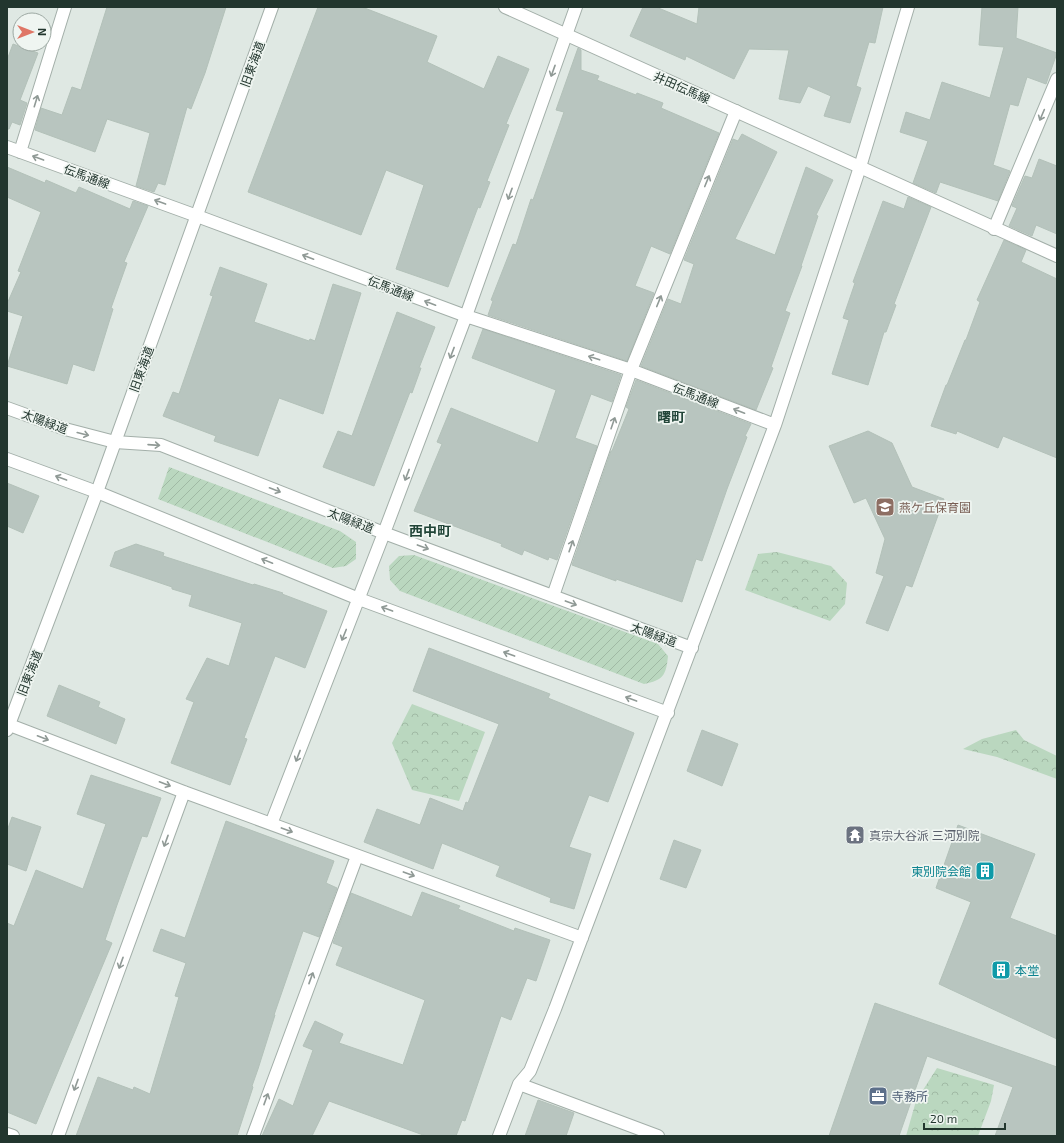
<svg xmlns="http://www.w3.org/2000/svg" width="1064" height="1143" font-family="'Exo 2','Noto Sans JP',sans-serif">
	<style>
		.forest { fill: url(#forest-crowns) }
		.garden { fill: url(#garden-furrows) }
		.building { fill: #b8c5bf; stroke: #b3c1b9 }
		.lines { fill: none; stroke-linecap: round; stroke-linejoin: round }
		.minor-casing { stroke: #a3afa9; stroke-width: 14 }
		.tertiary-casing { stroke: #a3afa9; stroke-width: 14 }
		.minor { stroke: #fff; stroke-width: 12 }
		.tertiary { stroke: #fff; stroke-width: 12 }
		.oneway { stroke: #909a96 }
		.labels { text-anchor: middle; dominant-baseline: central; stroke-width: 3.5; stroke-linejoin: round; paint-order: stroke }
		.street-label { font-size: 12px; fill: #22362e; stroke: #eff5f1 }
		.education-label { font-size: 12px; fill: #785e54; stroke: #eff5f1; text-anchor: start }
		.worship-label { font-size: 12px; fill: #5b616d; stroke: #eff5f1; text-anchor: start }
		.culture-label { font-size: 12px; fill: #0d838f; stroke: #eff5f1; text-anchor: end }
		.service-label { font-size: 12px; fill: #4e5e75; stroke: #eff5f1; text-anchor: start }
		.quarter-label { font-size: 14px; font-weight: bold; fill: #214538; stroke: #eff5f1 }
	</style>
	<defs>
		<pattern id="forest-crowns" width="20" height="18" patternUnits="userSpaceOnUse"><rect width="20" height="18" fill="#bad7bf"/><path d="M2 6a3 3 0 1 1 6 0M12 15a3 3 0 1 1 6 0" fill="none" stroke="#a0b9a4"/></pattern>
		<pattern id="garden-furrows" width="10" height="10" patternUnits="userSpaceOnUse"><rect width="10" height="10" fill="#bad7bf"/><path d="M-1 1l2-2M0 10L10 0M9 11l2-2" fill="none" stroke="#a0b9a4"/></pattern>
	</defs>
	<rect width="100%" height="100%" fill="#dfe8e3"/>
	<path class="forest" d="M777,552l54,14 16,17 -2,21 -15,17 -85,-31 13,-36z
		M412,704l73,28 -26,69 -47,-11 -20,-47z
		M1016,730l8,10 33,16v23l-60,-22 -34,-8 19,-10z
		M937,1068l57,17 -3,16 -13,35h-72l10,-35z"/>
	<path class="garden" d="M169,467l171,64 16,11v17l-10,7 -13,2 -175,-69z
		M414,555l244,89 10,12c-2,20 -5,24 -24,28l-244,-93 -10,-11 -1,-14 10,-10z"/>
	<path class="building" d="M107,7h119l-21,66 -14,36 -4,-2 -22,78 -7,-2 -4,9 -18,-6 14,-53 -43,-14 -12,33 -60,-22 6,-22 21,7 10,-28 9,3z
		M318,7h44l75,29 -10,26 57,27 14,-33 31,13 -23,55 3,1 -22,56 3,1 -10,26 -2,-1 -30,80 -52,-18 28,-84 -38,-15 -25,65 -113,-43z
		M643,7h13l41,17 2,-17h184l-8,36 -6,-1 -13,44 5,2 -11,35 -26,-7 7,-20 -23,-10 -8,17 -21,-4 10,-49 -40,-1 -15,30 -48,-23 -1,4 -55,-24z
		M982,7h36l-2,31 41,15 -11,31 -19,-7 -9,29 -8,-2 -17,61 17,6 -12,30 -58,-19 -4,11 -23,-10 15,-42 -28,-9 6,-20 24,8 12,-38 48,16 14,-51 -25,-2z
		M13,44l25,9 -18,47 7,3 -7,22 -8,-3 -3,7h-2v-69z
		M578,48l3,2v20l18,6 -2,4 39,15 1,-2 26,10 -2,5 58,25 -49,121 -19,-8 -16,40 19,7 -27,68 -139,-46 5,-14 -2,-1 22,-56 3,1 15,-46 2,1 31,-88 -8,-2z
		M742,134l35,18 -42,87 40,16 31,-88 27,13 -17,35 2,1 -17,50h1l-17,45 5,2 -19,54 2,1 -17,42 -115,-44 27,-67 13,5 13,-40 -10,-4 49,-121 5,2z
		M1039,159l18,7v68l-21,-9 -4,11 -23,-10 8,-18 -5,-2 13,-30 7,2z
		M7,167l38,16 1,-3 30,13 3,-6 51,22 3,-8 15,5 -24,56 3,1 -16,45 2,1 -19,62 -21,-7 -6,20 -60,-18 16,-50 -16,-5v-7l14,-32 -3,-1 23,-59 -34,-15z
		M908,197l23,10 -37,97 2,1 -10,27h-2l-16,53 -36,-11 17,-54 -6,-2 12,-35 -2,-1 30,-81 21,8z
		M1004,240l22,10 -5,12 36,17v179l-54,-22 -5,12 -41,-17 -1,3 -25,-8 15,-41h1l18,-45h1l14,-38 -3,-2z
		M220,267l47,17 -13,38 55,19 1,-2 5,2 18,-57 28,9 -38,121 -44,-16 -21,58 -44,-15 2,-5 -53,-20 10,-24 6,2 34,-98 -3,-1z
		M397,312l38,15 -16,41h2l-9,25 -2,-1 -36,94 -51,-19 15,-36 14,5z
		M483,329l138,46 -9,27 -21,-8 -16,44 22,8 -40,114 -8,-3 -1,3 -24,-10 -2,5 -21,-9 1,-2 -88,-33 28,-67 -5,-2 14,-34 87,35 18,-53 -84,-32z
		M636,380l115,44 -6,12 2,1 -20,52 -25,72 -6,-2 -14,43 -66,-23v2l-44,-16 39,-114h1l17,-42 -3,-2z
		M868,431l24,12 20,44 32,12 -32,88 -6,-2 -18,46 -22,-8 18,-47 -8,-3 9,-34 -19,-41 -12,5 -25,-57z
		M7,483l32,13 -16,37 -16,-7z
		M136,544l28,9 -1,3 90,29 1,-1 29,9 -1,1 45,17 -22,57 -30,-12 -31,82 3,1 -17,46 -59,-22 23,-61 -8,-3 21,-41 22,8 13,-43 -53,-17 3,-11 -20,-6v-2l-62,-21 5,-14z
		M429,648l121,46 -2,4 86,35 -26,69 -19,-7 -20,52 22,7 -17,55 -24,-7 1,-4 -55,-22 4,-10 -58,-23 -9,26 -69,-27 13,-33 43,16 10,-27 33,13 3,-9 2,1 31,-79 -86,-33z
		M59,685l41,17 -2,5 27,12 -9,25 -69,-28z
		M702,730l36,14 -16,42 -35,-15z
		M91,775l70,23 -14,39 -5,-1 -25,69 -12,35 7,3 -76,181 -29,-12v-189l7,3 22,-56 47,19 23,-65 -29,-10z
		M12,817l29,10 -15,44 -19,-7v-33z
		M226,821l108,40 -8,22 11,5 -18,49 -16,-6 -29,84h1l-17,54 -6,17 1,1 -16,49h-161l22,-59 35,13 1,-3 16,7 29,-97 -4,-1 11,-33 -33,-12 8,-22 24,9z
		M958,825l77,29 -25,64 47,18v103l-118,-55 32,-82 -35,-14z
		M674,840l27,10 -15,38 -26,-9z
		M422,892l38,14 -2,3 56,22 1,-3 35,12 -14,41 -9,-3 -16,42 -10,-4 -36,105 -3,-1 -6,16h-30l-97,-35 -17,35h-50l17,-37 14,7 20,-56 -10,-4 12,-25 28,13 -4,9 64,22 22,-65 -89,-35 7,-18 -10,-4 18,-50 61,24z
		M875,1003l182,64v69h-62l18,-49 -86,-31 -28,80h-70z
		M538,1100l36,13 -8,23h-41z"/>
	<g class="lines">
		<defs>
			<path id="minor" d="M7,147l190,69 269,100 165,54 144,55
				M20,152l45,-145
				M994,229l63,-150
				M7,408l58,21 50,13 46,3 223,88 308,115
				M7,459l90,33 262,107 309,114
				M553,596l78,-226 105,-259
				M7,724l177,68 398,146
				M271,824l113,-291 82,-217 110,-309
				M519,1084l139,52
				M7,1134l6,2
				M58,1136l126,-344
				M253,1136l104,-280
				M499,1136l20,-52 11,-13 25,-62 220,-584 85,-258 48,-160"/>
			<path id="tertiary" d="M505,7l552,249
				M7,730l90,-238 175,-485"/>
		</defs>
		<use href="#minor" class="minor-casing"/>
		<use href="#tertiary" class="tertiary-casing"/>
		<use href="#minor" class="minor"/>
		<use href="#tertiary" class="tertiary"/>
	</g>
	<defs><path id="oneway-shaft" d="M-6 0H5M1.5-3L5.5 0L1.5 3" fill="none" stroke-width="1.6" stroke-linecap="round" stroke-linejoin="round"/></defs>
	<g class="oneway">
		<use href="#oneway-shaft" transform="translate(553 71) rotate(110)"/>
		<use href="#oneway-shaft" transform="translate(36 101) rotate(-73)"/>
		<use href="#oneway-shaft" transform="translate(1042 115) rotate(113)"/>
		<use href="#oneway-shaft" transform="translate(38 158) rotate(-160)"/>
		<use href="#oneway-shaft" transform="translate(707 181) rotate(-68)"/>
		<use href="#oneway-shaft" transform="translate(510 194) rotate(110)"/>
		<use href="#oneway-shaft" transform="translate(160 202) rotate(-160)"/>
		<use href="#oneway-shaft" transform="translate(308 257) rotate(-159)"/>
		<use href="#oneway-shaft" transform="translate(659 301) rotate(-68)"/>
		<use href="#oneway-shaft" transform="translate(430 303) rotate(-159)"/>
		<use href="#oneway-shaft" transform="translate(452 353) rotate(111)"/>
		<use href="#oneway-shaft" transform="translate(594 358) rotate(-162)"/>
		<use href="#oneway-shaft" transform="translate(739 411) rotate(-159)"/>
		<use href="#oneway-shaft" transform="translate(613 423) rotate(-71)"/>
		<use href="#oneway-shaft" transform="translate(83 434) rotate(14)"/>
		<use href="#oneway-shaft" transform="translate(154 445) rotate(4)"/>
		<use href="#oneway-shaft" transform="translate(407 475) rotate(111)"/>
		<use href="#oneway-shaft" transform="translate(61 478) rotate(-160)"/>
		<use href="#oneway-shaft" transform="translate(275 490) rotate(21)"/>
		<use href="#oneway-shaft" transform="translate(571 546) rotate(-71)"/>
		<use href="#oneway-shaft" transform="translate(423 547) rotate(20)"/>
		<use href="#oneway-shaft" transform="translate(267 561) rotate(-158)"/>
		<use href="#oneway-shaft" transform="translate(571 603) rotate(20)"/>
		<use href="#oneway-shaft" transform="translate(387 609) rotate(-160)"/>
		<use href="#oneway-shaft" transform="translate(344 635) rotate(112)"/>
		<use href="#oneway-shaft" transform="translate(509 654) rotate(-160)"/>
		<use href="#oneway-shaft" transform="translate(631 699) rotate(-160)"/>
		<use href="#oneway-shaft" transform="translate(43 738) rotate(21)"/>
		<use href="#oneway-shaft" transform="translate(298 756) rotate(111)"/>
		<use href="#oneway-shaft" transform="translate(165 784) rotate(21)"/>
		<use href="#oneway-shaft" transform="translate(287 830) rotate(20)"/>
		<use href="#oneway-shaft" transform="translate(166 841) rotate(110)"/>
		<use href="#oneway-shaft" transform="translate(409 874) rotate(20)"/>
		<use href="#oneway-shaft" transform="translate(121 963) rotate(110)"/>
		<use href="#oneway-shaft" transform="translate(311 978) rotate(-70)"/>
		<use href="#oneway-shaft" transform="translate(76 1085) rotate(110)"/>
		<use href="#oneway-shaft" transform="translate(266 1099) rotate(-70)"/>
	</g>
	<defs>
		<symbol id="school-square" viewBox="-11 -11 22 22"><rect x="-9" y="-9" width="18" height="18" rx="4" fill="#8d6e63" stroke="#eff5f1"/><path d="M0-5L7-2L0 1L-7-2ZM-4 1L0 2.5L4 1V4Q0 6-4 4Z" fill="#fff"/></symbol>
		<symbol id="temple-square" viewBox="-11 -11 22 22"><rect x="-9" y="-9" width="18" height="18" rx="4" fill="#6b7280" stroke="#eff5f1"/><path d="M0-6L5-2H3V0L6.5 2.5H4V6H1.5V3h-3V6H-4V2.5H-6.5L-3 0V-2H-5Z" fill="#fff"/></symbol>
		<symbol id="building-square" viewBox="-11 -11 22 22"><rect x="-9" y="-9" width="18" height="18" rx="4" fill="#0f9aa8" stroke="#eff5f1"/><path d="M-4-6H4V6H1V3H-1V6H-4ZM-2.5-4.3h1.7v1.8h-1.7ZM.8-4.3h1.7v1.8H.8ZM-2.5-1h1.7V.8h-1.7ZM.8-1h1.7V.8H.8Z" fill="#fff"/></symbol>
		<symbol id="office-square" viewBox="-11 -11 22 22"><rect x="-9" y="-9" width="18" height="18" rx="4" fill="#5c6f8a" stroke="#eff5f1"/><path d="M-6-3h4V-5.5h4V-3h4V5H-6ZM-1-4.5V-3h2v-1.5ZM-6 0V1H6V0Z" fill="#fff"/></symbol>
	</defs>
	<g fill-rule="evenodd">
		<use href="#school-square" x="874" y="496" width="22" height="22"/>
		<use href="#temple-square" x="844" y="824" width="22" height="22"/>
		<use href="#building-square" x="974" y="860" width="22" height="22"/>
		<use href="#building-square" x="990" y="959" width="22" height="22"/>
		<use href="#office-square" x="867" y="1085" width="22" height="22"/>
	</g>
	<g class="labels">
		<g class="street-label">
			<text transform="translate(252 64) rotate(-70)">旧東海道</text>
			<text transform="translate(682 87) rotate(24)">井田伝馬線</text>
			<text transform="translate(87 176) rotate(20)">伝馬通線</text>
			<text transform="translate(391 288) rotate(21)">伝馬通線</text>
			<text transform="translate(141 369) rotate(-70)">旧東海道</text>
			<text transform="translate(696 395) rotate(21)">伝馬通線</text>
			<text transform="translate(45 421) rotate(20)">太陽緑道</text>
			<text transform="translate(351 520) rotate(21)">太陽緑道</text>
			<text transform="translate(654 634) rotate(20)">太陽緑道</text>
			<text transform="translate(29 673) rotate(-69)">旧東海道</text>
		</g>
		<g class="education-label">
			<text x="899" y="507">燕ケ丘保育園</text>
		</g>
		<g class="worship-label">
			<text x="869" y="835">真宗大谷派 三河別院</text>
		</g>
		<g class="culture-label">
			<text x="971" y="871">東別院会館</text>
			<text x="1015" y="970" text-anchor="start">本堂</text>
		</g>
		<g class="service-label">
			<text x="892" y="1096">寺務所</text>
		</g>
		<g class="quarter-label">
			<text x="671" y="416">曙町</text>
			<text x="430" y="530">西中町</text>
		</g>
	</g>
	<rect width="1064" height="1143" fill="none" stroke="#22362e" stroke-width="16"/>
	<g transform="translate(32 32) rotate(90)"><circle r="19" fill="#eff5f1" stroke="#9da9a3"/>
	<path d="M0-3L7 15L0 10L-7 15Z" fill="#df7666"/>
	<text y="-6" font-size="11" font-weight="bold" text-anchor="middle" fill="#22362e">N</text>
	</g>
	<path d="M924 1123v6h81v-6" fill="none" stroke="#22362e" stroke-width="2"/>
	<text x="930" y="1123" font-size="12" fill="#22362e" stroke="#eff5f1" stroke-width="3" paint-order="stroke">20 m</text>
</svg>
